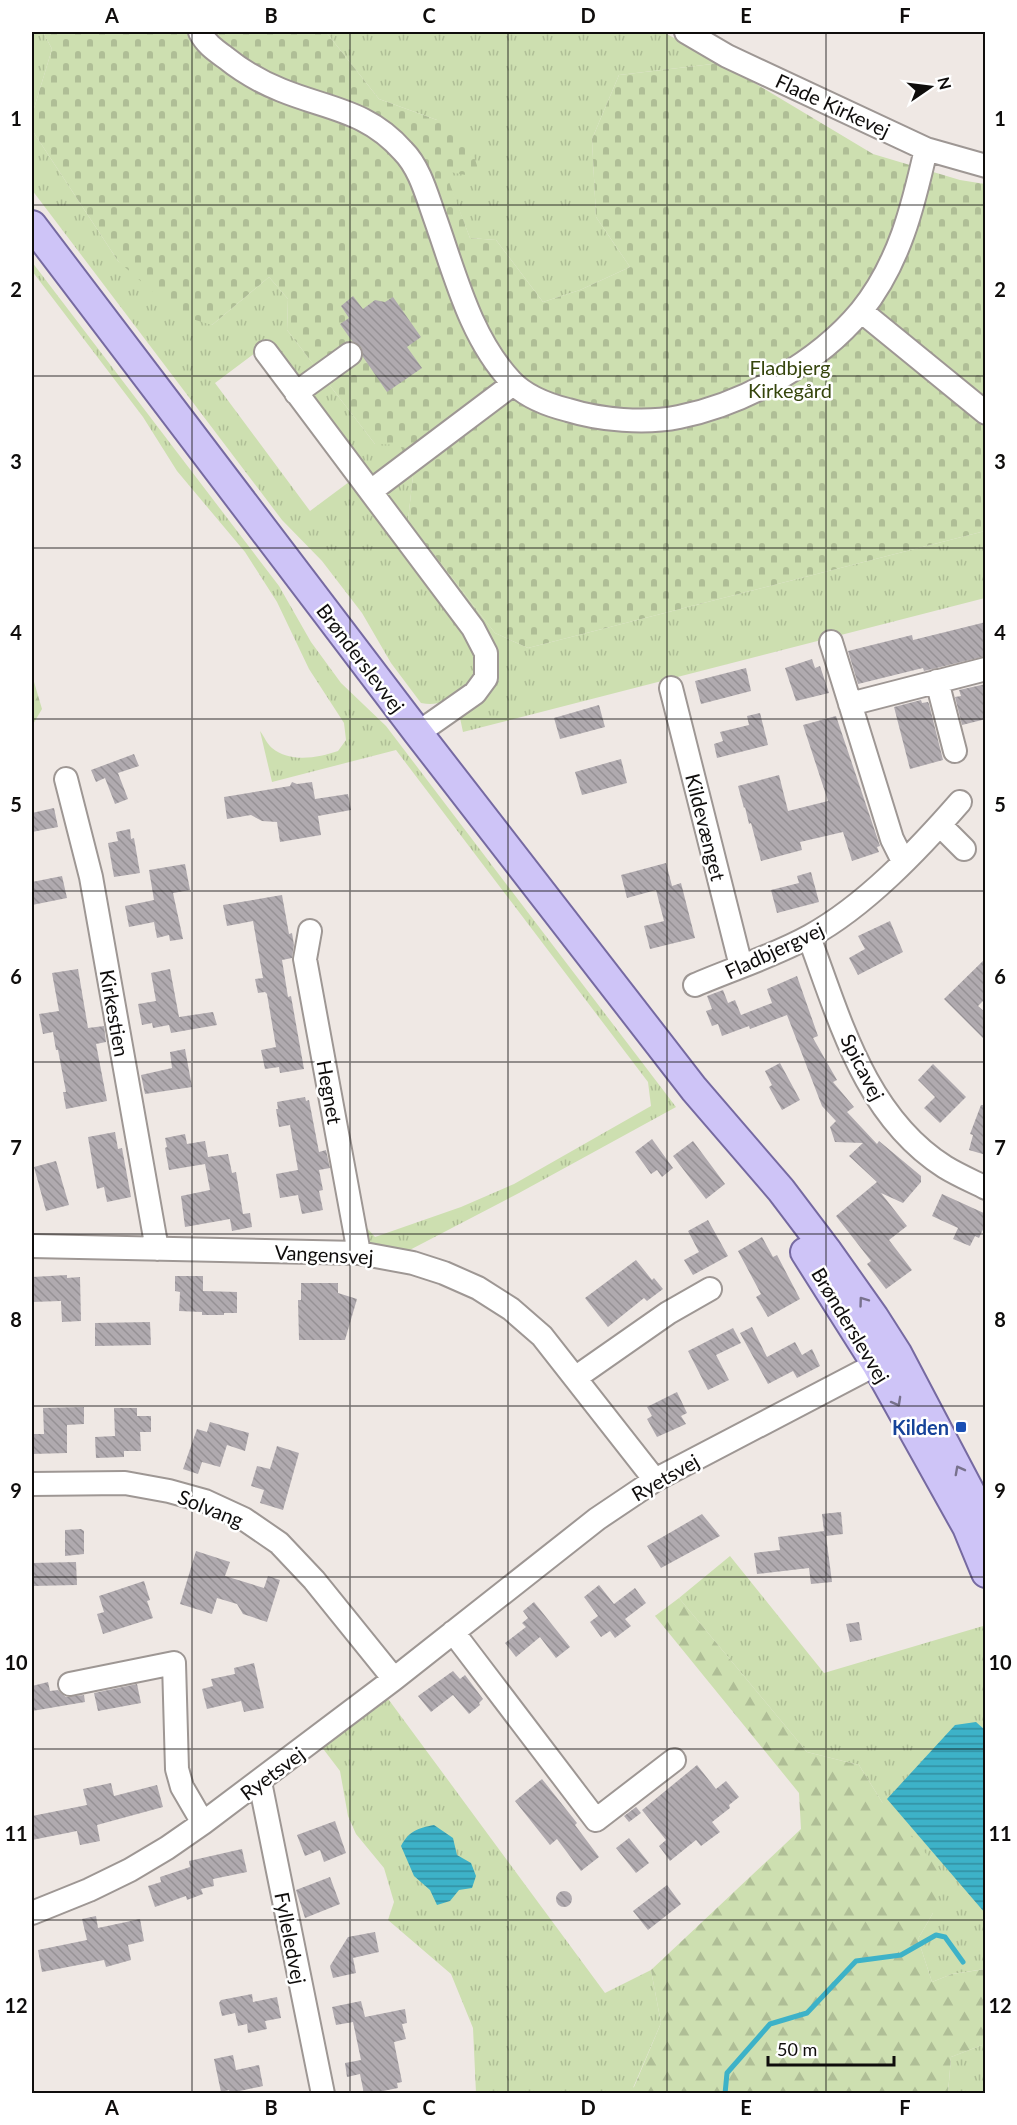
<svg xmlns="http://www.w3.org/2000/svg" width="1017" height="2125" font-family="Lato,sans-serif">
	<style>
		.grass { fill: url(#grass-tufts) }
		.forest { fill: url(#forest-firs) }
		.cemetery { fill: url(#cemetery-stones) }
		.water { fill: url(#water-rules) }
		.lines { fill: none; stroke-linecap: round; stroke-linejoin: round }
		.stream { stroke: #3db2c8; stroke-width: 5 }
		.building { fill: url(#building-back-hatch) }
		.minor-casing { stroke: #9e9794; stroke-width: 26 }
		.major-casing { stroke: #766aa1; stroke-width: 32 }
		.minor { stroke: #fff; stroke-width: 22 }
		.major { stroke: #cec4f7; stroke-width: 28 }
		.oneway { stroke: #78728d }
		.grid { fill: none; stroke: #0f0d0c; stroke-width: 1.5; stroke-opacity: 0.55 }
		.transit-dot { fill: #1a4fb4; stroke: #fff; stroke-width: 2 }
		.labels { text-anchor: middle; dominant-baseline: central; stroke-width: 5; stroke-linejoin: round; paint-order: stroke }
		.street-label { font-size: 20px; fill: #0f0d0c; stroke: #fff }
		.park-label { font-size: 20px; fill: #35450c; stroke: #fff }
		.transit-label { font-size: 20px; font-weight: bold; fill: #164399; stroke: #fff; text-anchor: end }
		.neatline { fill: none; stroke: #0f0d0c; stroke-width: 2 }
		.grid-label { font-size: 20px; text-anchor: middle; font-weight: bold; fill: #0f0d0c }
	</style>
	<defs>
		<pattern id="grass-tufts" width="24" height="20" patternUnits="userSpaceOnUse" patternTransform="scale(1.5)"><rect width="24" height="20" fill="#cddfb0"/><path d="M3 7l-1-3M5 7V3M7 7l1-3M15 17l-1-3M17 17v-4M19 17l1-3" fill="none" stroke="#afbe96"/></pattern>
		<pattern id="forest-firs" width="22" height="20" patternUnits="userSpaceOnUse" patternTransform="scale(1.5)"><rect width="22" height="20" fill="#cddfb0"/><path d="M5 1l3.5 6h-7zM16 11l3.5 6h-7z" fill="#afbe96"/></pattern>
		<pattern id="cemetery-stones" width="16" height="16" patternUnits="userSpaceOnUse" patternTransform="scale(1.5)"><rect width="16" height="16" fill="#cddfb0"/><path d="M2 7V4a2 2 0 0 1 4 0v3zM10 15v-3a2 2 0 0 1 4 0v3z" fill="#afbe96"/></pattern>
		<pattern id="water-rules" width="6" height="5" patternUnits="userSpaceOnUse" patternTransform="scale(1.5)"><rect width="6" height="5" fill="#3db2c8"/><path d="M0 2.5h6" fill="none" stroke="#328fa1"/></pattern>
		<pattern id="building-back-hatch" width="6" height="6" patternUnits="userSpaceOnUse" patternTransform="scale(1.5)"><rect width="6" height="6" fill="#b0aaaf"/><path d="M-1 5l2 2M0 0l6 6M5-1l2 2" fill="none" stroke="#969195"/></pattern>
	</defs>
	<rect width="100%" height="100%" fill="#efe8e4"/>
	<path class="grass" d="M32,32h11l9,17 -20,66z
		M326,32h337l58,31 -102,12 -27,64 4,78 34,50 -50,23 -37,12 -47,-62 -26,-2 -26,-67 -7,-51 -58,-21z
		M32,130l86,131 94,64 57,-48 19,22 -1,31 88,114h25l13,31 -5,46 87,112 33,15 457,-117v67l-522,134 -3,-14 29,-24 10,-25 -3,-17 -229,-308 -52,39 95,128 43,-32 113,151c15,30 25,44 -9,64 -12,8 -21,12 -36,9l-30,-40 -29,-50 -40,-52 -40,-41 -250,-330z
		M32,262l247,324 32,56 30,41 45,43 290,381 -157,86 -117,61 -34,-5 -1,-21 8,9 86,-30 53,-23 137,-78 -3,-24 -252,-332 -124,32 -12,-51c4,5 7,13 12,17 18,15 46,10 66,3l8,-11 -2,-17 -35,-54 -32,-67 -32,-50 -68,-81 -34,-54 -111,-146z
		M730,1556l94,117 159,-47 3,6 -1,337 -33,5 -20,8 -14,-43 15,-26 -51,-111 -23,-37 -52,-13 -128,-154z
		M386,1696l219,297 46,-23 10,53 -28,65 -14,6 -143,-1 -3,-65 -22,-54 -63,-54 6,-18 -10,-34 -28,-34 -8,-18 -8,-45 -19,-25z
		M985,2044v49l-37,1 3,-37z"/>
	<path class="forest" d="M32,675l10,34 -10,17z
		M679,1598l128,154 52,13 23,37 63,74 -12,37 -15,26 14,43 20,-8 34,-5 -1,75 -34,13 -3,36h-329l15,-6 27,-64 -10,-53 150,-141 -2,-36 -144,-177z"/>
	<path class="cemetery" d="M43,32h283l53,67 58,21 33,24 11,34 -36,-7 25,67 26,2 47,62 37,-12 50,-23 -34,-50 -4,-78 27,-64 102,-12 152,91 87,26 25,4v347l-457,117 -33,-15 -87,-112 5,-46 -13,-30 -25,-1 -88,-114 1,-31 -19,-22 -57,48 -33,-10 -61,-54 -86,-131v-15l20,-66z"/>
	<path class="water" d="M976,1722l9,8v183l-98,-114 68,-74z
		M434,1825l19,13 4,17 14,8 5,13 -4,12 -13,2 -9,11 -13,4 -7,-15 -16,-14 -13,-30c8,-15 17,-18 33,-21z"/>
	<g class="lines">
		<path class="stream" d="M725,2094l2,-21 43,-49 37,-11 49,-52 45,-6 35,-20 9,2 18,25"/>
	</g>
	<path class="building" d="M353,296l10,13 12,-9 10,2 8,-5 28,40 -14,10 15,21 -35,24 -24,-35 -2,-10 -9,-6 -12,-17 9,-6 -8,-12z
		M986,622v34l-62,15 -1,-3 -65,16 -10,-33 64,-16 1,5z
		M812,659l3,9 5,-2 9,27 -33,8 -11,-33z
		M746,668l5,23 -50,13 -6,-23z
		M986,684v35l-24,6 -7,-28 6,-1 -2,-6z
		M921,700l1,3 6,-1 1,2 14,56 -33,9 -16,-62z
		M599,705l6,22 -45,12 -6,-21z
		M760,713l8,32 -51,13 -3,-14 9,-3 -3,-9 29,-7 -2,-9z
		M836,716l44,130 -3,1 2,5 -27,9 -9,-29 -43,10 2,8 -41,11 -10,-38 -2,1 -4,-17 -1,1 -6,-22 41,-11 9,36 40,-10 -25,-76z
		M134,754l5,12 -21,7 10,26 -13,5 -10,-26 -9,4 -5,-12z
		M621,759l6,24 -45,12 -7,-23z
		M292,782l5,2 15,-2 3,17 33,-5 3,16 -33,6 3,19 -41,7 -3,-20 -15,-1 -11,-6 -24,4 -3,-22 66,-11z
		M54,808l4,19 -26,5v-19z
		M130,829l1,10 3,-1 6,35 -26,4 -6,-34 10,-2 -2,-9z
		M666,863l6,23 9,-3 14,55 -45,11 -6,-23 20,-5 -8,-31 -29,8 -6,-23z
		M185,864l5,26 -17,3 10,46 -13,2 -1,-6 -12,3 -3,-16 -25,5 -4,-21 29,-6 -5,-30z
		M811,872l8,30 -42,11 -6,-23 28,-7 -2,-7z
		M62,876l5,22 -35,7v-23z
		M282,895l7,39 3,-1 2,12 -2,13 -10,2 6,37 3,-1 13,73 -24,4 -1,-6 -14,2 -4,-19 15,-3 -9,-53 -2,-2 -7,1 -3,-14 8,-1 -10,-57 -26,5 -4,-21z
		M890,921l13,31 -45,23 -9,-17 16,-9 -7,-13z
		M986,958v40l-8,8 8,7v28l-42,-42z
		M78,969l10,59 16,-2 2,16 -10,2 11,57 -41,8 -3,-17h3l-8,-42h-2l-3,-18 -10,2 -4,-20 20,-3 -7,-38z
		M170,969l9,48 34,-5 4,13 -46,8 -2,-8 -16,3 -1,-5 -10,2 -4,-21 18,-3 -5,-28z
		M797,976l21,60 -5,2 24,42 -4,2 21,25 -7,5 30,32 2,-3 42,35v6l-18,21 -22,-10 26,33 -18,14 23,30 -26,19 -19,-25 4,-3 -35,-45 41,-34 -28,-26 14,-13 -28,-1 -5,-15 6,-6 -14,-15 -35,-91 -37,14 -1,-3 -27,10 -4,-12 -6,2 -6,-15 6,-2 -5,-13 16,-6 5,13 7,-3 6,15 31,-12 -5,-14z
		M185,1049l7,38 -47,7 -4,-19 31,-7 -2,-16z
		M780,1063l20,37 -18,10 -13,-23 3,-2 -7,-14z
		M933,1064l33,33 -26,26 -16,-15 11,-11 -17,-17z
		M305,1097l1,4 3,-1 10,52 7,-2 4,18 -11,2 4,20 -4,1 4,19 -21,4 -4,-19 -18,3 -4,-24 22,-4 -8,-45 -11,2 -3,-18h2l-1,-7z
		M986,1100v55l-17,-5 4,-15 -3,-1 11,-29h2z
		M115,1132l3,17 4,-1 9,49 -24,5 -3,-15 -7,2 -9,-52z
		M185,1134l2,10 18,-3 3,16 20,-3 4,19 4,-1 7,42 7,-1 2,14 -20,4 -2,-12 -45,8 -4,-31 29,-6 -5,-26 -36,6 -4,-22 2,-1 -2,-9z
		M652,1139l21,29 -11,9 -5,-7 -6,4 -16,-22z
		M693,1141l32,43 -19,15 -33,-43z
		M56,1161l13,44 -23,6 -12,-44z
		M942,1194l44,20v9l-7,15 -4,-2 -5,10 -17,-7 5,-11 -26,-12z
		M708,1220l20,36 -35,19 -9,-15 15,-8 -11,-21z
		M762,1237l11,20 4,-2 23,44 -32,18 -12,-20 5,-3 -23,-43z
		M636,1260l16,20 2,-2 9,11 -16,12 -3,-3 -36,29 -23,-29z
		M67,1275v3l13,-1 1,44 -19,1 -1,-21 -29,1v-25z
		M175,1276h28v15l34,1v21h-13v2h-22v-3l-23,-1 1,-19 -5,-1z
		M301,1283h37v10l19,6 -12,41h-46l-1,-40h3z
		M150,1322l1,23 -56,1v-23z
		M752,1327l15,30 28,-15 7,13 10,-6 8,17 -23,12 -4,-7 -25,13 -28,-51z
		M733,1328l8,15 -25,12 13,25 -21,10 -20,-39z
		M677,1392l10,21 -6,3 5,8 -29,13 -10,-18 5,-3 -5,-9z
		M84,1407v17l-17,1v28l-35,1v-20h12l-1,-26z
		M114,1408h23v8h14v16h-11l1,19h-17v6l-28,1 -1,-21 20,-1z
		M210,1422l39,11 -4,18 -18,-6 -7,22 -18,-5 -4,12 -15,-5 14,-40 10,3z
		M277,1446l22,7 -16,57 -23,-7 4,-13 -13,-4 6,-20 13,3z
		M841,1512l2,22 -17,2 6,46 -21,2 -2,-16 -52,6 -3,-21 26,-3 -2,-13 46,-6 -2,-17z
		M702,1514l18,22 -59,32 -14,-22z
		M81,1529l3,2v23l-19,2v-26z
		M196,1551l34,11 -5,14 39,12 4,-12 12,4 -13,42 -24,-8 -6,-10 -20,-6 -5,16 -32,-10z
		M76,1562l1,23 -45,1v-23z
		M144,1581l6,19 -3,1 6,17 -50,16 -6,-20 7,-2 -5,-16z
		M599,1585l15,19 21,-16 11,15 -21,16 6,7 -16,12 -5,-7 -9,6 -11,-15 8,-6 -14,-19z
		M534,1602l36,45 -14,11 -16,-21 -24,20 -11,-14 21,-16 -4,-4 6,-5 -5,-7z
		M859,1622l3,18 -12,2 -4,-18z
		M254,1663l10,45 -20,4 -3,-11 -34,8 -5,-20 11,-3 -2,-7 24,-5 -1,-6z
		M453,1671l7,8 5,-4 18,24 -4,4 1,2 -11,9 -16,-19 -22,17 -13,-16z
		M48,1682l2,9 8,-1 8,7 18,-2 1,7 -53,9v-25z
		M137,1684l4,19 -43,8 -4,-18z
		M697,1765l19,24 10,-8 13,16 -10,8 1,3 -18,14 8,10 -19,14 -5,-6 -26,21 -11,-15 7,-6 -24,-30z
		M542,1779l35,44 -2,2 24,32 -18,14 -24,-32 -7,6 -35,-44z
		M111,1783l3,13 43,-11 6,22 -66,18 3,16 -20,4 -3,-14 -45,9v-24l55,-11 -4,-16z
		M636,1807l5,6 -12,9 -5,-6z
		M335,1821l11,32 -22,9 -4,-12 -15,6 -8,-21z
		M629,1838l20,25 -13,10 -20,-25z
		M242,1849l5,23 -34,7 1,7 -13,3 2,5 -16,6 -1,-4 -31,11 -7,-21 13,-4 -1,-5 30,-10 -1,-6z
		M330,1877l10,27 -35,14 -9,-28z
		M667,1885l14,19 -33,26 -15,-19z
		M556 1899a8 8 0 1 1 16 0a8 8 0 1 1-16 0Z
		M96,1916l2,12 42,-9 4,22 -16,4 3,15 -25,7 -2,-7 -62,12 -4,-22 49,-10 -5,-21z
		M375,1932l4,20 -26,6 3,15 -23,5 -3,-12 18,-29z
		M252,1994l1,8 24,-5 4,21 -16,3 2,8 -19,4 -1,-9 -9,2 -3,-13 -13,3 -3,-13 2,-3z
		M361,2001l4,16 40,-8 2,14 -5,1 4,15 -12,3 8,40 -5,1 1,5 -15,3 1,3h-20l-4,-20 -13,3 -2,-14 16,-3 -8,-38 -17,3 -4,-18z
		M233,2055l3,15 23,-5 4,21 -33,7 -1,-3 -8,2 -7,-33z"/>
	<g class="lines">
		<defs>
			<path id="minor" d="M200,32c6,12 15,18 26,26 16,13 35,24 55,32 46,19 86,20 122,61 17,17 24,45 32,67 20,56 35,119 76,163 14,15 37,24 57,29 32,10 77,14 111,7 65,-13 139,-54 182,-106 38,-47 52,-104 65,-162
				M686,32l41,24 199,93 60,17
				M861,311l125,102
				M266,352l207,276 13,25v25l-11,15 -57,40
				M296,393l54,-39
				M371,491l142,-107
				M831,642l61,197 11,22
				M937,681l18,70
				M671,688l70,278
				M850,704l136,-35
				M66,779l25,98 66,372
				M940,825l24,24
				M310,931l-5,28 54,294
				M809,937c31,83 56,179 136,230 13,8 27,14 41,21
				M695,985c37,-16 79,-29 115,-49 55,-30 109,-87 150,-134
				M32,1246l327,7 54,10 31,10 34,15 33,21 31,27 113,144
				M575,1378l93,-65 42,-24
				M32,1484l93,-1 44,8 36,10 39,18 35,24 35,37 80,99
				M453,1632l143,188 78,-60
				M70,1684l104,-21 3,106 5,18 21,36
				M260,1782l63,312
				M32,1913l57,-23 41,-20 37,-22 36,-25 191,-144 203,-160 58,-39 235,-123"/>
			<path id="major" d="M32,225l386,508 276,356 87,101 47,62 46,65 23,36 89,169
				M805,1252l71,112 91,163 19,46"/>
		</defs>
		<use href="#minor" class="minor-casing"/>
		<use href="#major" class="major-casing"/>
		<use href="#minor" class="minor"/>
		<use href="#major" class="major"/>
	</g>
	<defs><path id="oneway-chevron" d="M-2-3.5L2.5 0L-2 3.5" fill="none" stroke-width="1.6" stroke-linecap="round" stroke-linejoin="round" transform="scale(1.5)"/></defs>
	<g class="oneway">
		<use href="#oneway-chevron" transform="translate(863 1301) rotate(-126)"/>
		<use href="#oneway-chevron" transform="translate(897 1402) rotate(61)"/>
		<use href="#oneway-chevron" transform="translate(959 1470) rotate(-118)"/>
	</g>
	<path class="grid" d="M192,32v2062M350,32v2062M508,32v2062M667,32v2062M826,32v2062M32,205h954M32,376h954M32,548h954M32,719h954M32,891h954M32,1062h954M32,1234h954M32,1406h954M32,1577h954M32,1749h954M32,1920h954"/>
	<rect class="transit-dot" x="955" y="1421" width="12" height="12" rx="3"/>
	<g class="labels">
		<g class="street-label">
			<text transform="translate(833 105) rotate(25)">Flade Kirkevej</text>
			<text transform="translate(361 658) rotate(53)">Brønderslevvej</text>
			<text transform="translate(706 827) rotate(76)">Kildevænget</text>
			<text transform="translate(774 950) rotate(-25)">Fladbjergvej</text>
			<text transform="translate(115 1013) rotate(80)">Kirkestien</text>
			<text transform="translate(863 1067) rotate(63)">Spicavej</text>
			<text transform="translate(330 1092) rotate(80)">Hegnet</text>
			<text transform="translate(324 1254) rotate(3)">Vangensvej</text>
			<text transform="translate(851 1325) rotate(59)">Brønderslevvej</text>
			<text transform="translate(665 1477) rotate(-30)">Ryetsvej</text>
			<text transform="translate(211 1508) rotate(22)">Solvang</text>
			<text transform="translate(272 1773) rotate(-37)">Ryetsvej</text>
			<text transform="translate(291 1938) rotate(79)">Fylleledvej</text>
		</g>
		<g class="park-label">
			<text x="790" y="367">Fladbjerg<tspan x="790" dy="23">Kirkegård</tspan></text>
		</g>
		<g class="transit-label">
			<text x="949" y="1427">Kilden</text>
		</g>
	</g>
	<rect width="1017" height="2125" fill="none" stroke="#ffffff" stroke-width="66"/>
	<g transform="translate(930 87) rotate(76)" stroke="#ffffff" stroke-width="4.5" paint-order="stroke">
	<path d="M0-4.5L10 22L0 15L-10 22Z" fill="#0f0d0c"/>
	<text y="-9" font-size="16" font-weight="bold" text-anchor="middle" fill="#0f0d0c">N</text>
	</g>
	<path d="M768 2056v9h126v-9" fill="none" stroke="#0f0d0c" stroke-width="3"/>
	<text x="777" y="2056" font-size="18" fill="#0f0d0c" stroke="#ffffff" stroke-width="4.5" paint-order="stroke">50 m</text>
	<rect x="33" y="33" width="951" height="2059" class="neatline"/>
	<g class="grid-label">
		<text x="112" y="23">A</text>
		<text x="271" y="23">B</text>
		<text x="429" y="23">C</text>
		<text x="588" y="23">D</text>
		<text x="746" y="23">E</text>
		<text x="905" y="23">F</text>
		<text x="16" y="126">1</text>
		<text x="1000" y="126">1</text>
		<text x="16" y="297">2</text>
		<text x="1000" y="297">2</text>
		<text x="16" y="469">3</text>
		<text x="1000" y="469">3</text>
		<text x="16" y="640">4</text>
		<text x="1000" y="640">4</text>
		<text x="16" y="812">5</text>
		<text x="1000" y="812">5</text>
		<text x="16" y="984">6</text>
		<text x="1000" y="984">6</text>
		<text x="16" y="1155">7</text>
		<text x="1000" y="1155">7</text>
		<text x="16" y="1327">8</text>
		<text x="1000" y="1327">8</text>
		<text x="16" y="1498">9</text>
		<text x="1000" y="1498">9</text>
		<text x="16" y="1670">10</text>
		<text x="1000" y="1670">10</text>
		<text x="16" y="1841">11</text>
		<text x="1000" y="1841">11</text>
		<text x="16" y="2013">12</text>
		<text x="1000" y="2013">12</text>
		<text x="112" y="2115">A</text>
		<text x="271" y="2115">B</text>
		<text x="429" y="2115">C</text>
		<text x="588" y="2115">D</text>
		<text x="746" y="2115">E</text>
		<text x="905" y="2115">F</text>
	</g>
</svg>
